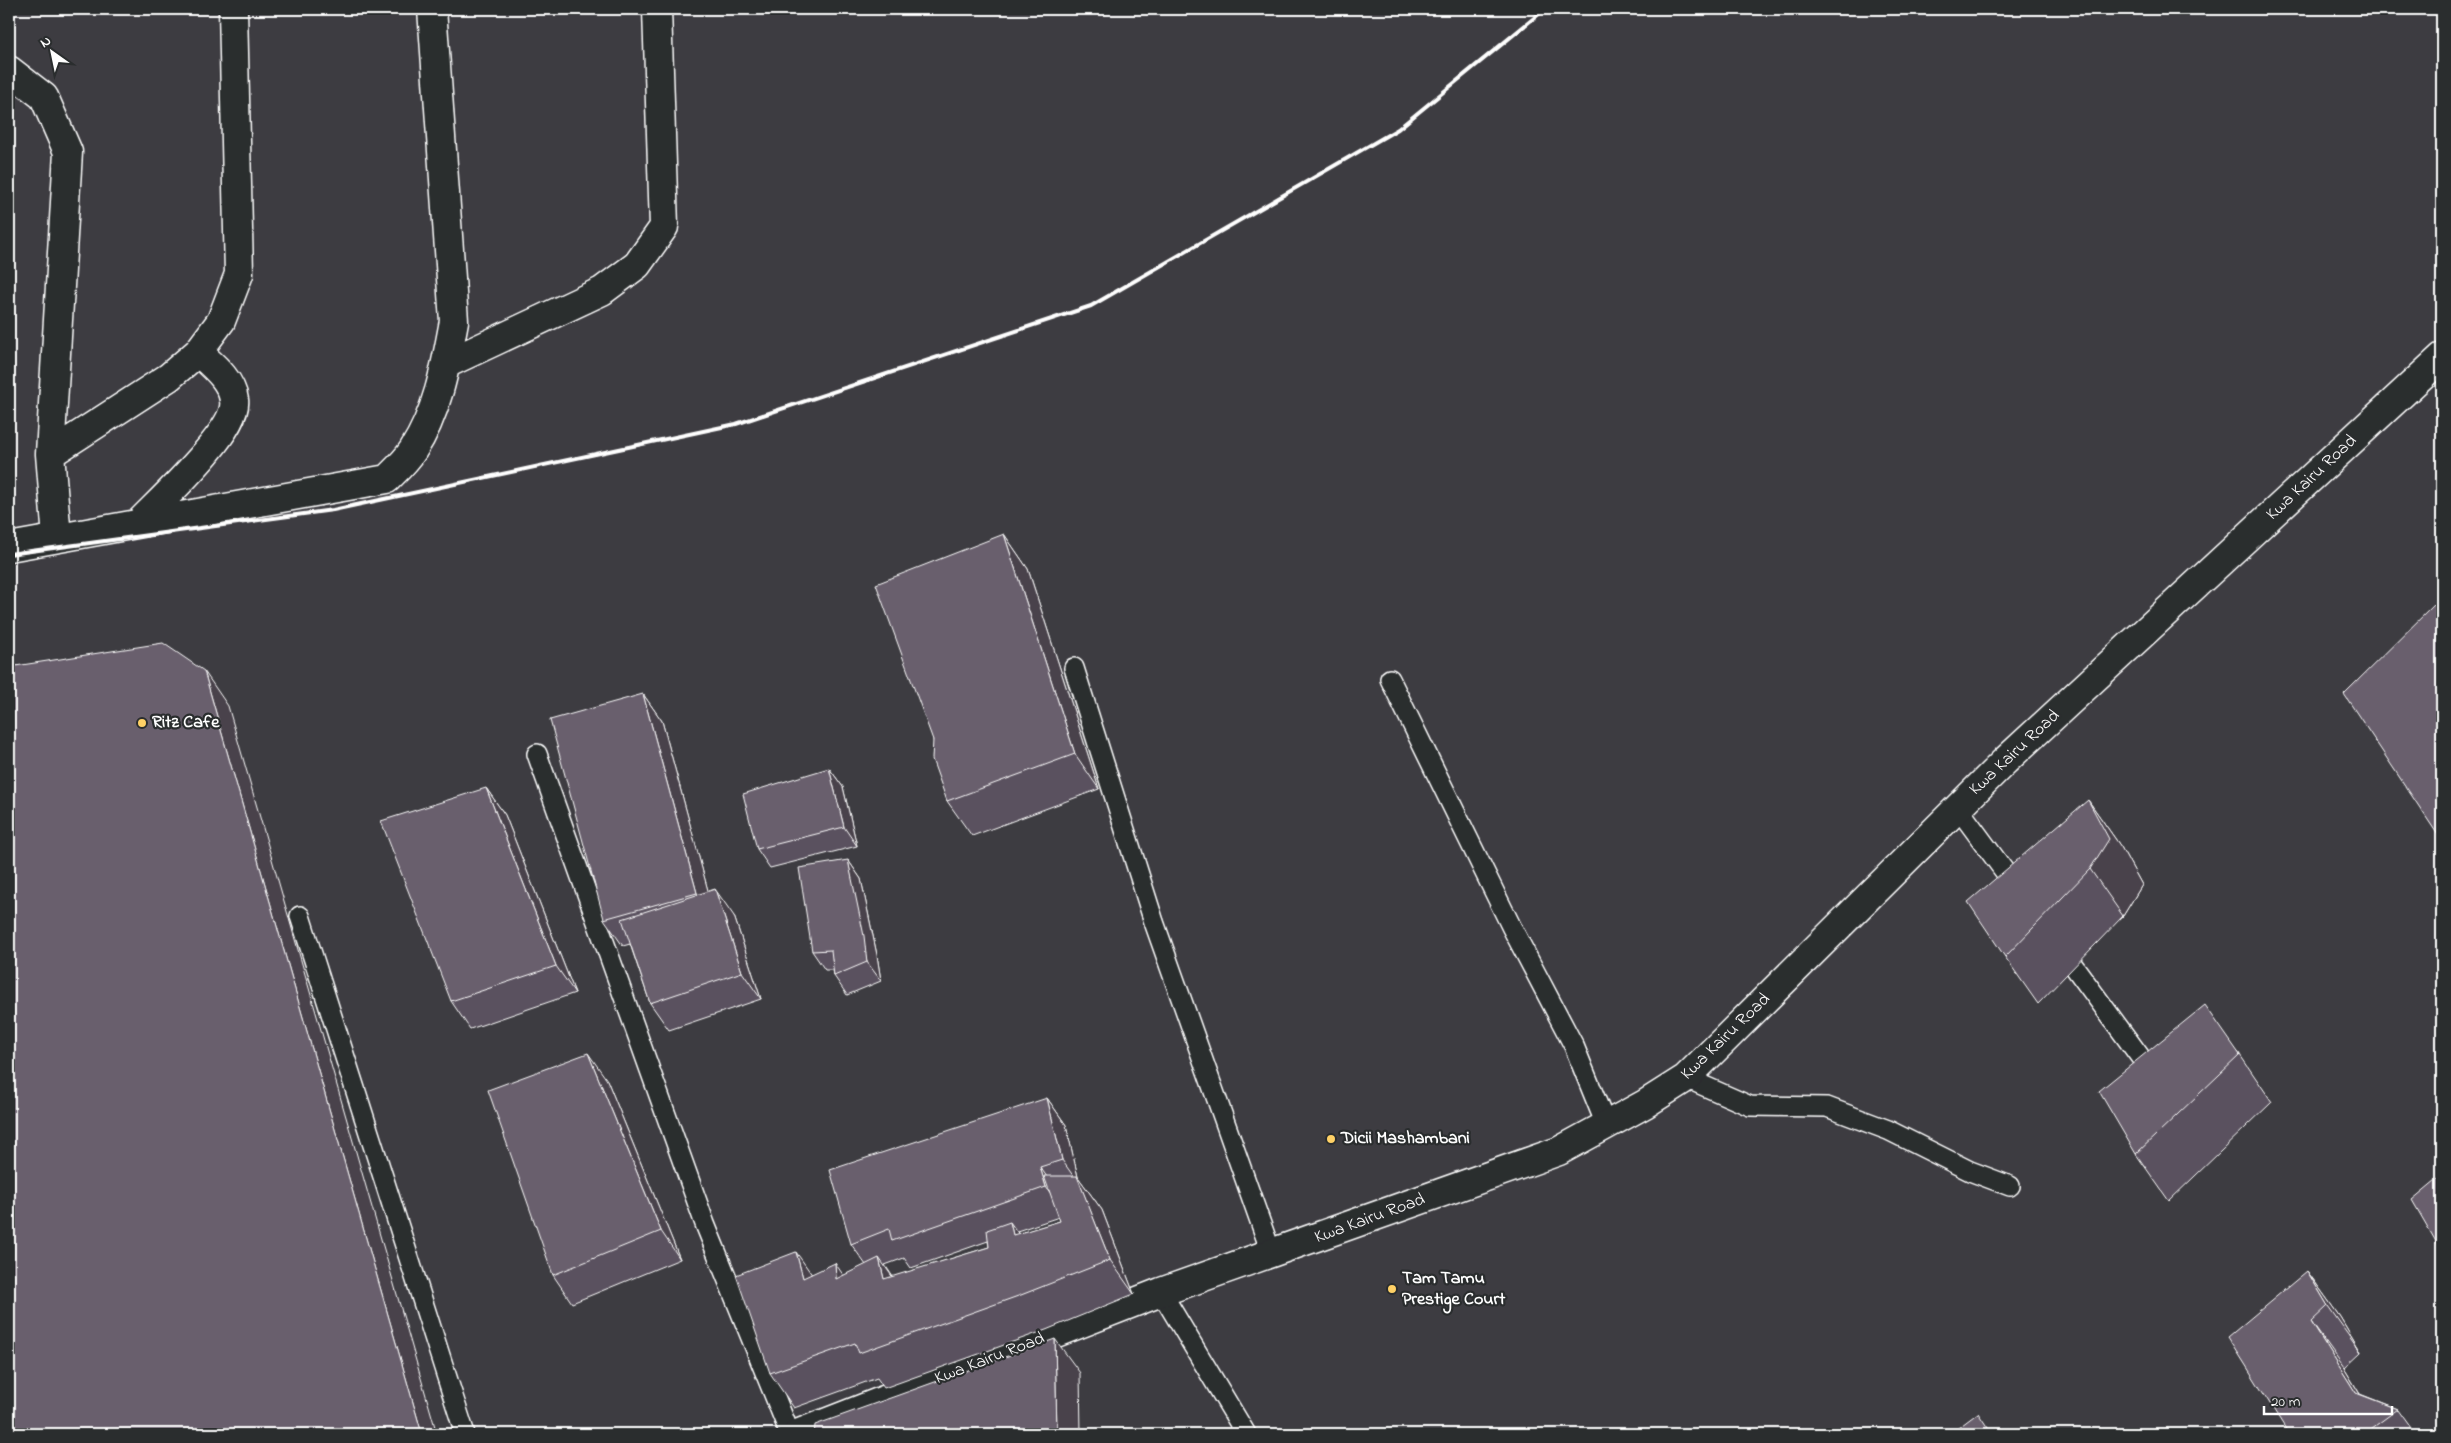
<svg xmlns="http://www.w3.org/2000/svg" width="2451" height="1443" font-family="'Indie Flower',sans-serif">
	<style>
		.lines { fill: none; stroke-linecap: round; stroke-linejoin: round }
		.service-casing { stroke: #fff; stroke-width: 22 }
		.minor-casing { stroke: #fff; stroke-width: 31 }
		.service { stroke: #2a2d2e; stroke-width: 19 }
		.minor { stroke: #2a2d2e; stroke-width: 28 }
		.rail { stroke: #fff; stroke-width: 4 }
		.wall { fill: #5a515e; stroke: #fff; fill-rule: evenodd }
		.shaded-wall { fill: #4a424c; stroke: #fff }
		.building { fill: #695e6d; stroke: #fff }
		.poi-dot { fill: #ffd166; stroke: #2a2d2e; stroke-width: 2 }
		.labels { text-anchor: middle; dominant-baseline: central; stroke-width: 4.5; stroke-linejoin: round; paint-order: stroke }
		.street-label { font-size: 18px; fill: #fff; stroke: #2a2d2e }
		.poi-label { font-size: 18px; font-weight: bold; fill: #fff; stroke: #2a2d2e; text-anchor: start }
	</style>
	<rect width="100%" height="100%" fill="#3d3c41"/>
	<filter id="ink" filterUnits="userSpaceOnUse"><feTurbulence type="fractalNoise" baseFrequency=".02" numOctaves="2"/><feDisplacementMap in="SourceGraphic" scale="10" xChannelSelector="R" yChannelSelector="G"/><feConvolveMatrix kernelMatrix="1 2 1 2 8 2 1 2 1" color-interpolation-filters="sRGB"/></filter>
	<g filter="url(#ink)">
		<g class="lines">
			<defs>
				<path id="service" d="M1074,668l80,254 118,333
					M1390,679l122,249 62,118 32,79
					M537,754l168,470 85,210
					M1958,808l61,83
					M300,916l165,518
					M2059,946l96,131
					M1686,1078l64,28 77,1 61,23 82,41 40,15
					M1161,1292l85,142"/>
				<path id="minor" d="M9,70l35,27 24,55 -18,302 7,84
					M446,364l156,-73 35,-26 27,-38 -7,-218
					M50,454l119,-77 29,-25 23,-31 18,-47 -6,-265
					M139,523c21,-22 100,-94 95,-123 -3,-21 -22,-35 -36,-48
					M9,547l378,-68c9,-9 19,-18 26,-29 25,-38 33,-86 41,-129l-22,-312
					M797,1434l364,-142 398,-141 86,-47 41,-26 319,-317 437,-404"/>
			</defs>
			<use href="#service" class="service-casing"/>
			<use href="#minor" class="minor-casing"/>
			<use href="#service" class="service"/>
			<use href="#minor" class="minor"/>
			<path class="rail" d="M9,554l324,-44 403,-86 355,-118 307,-177 147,-120"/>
		</g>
		<path class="wall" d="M1004,534l24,35 71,220 -127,47 -25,-35 -14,-61z
			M643,694l19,27 46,170 26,25 27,83 -92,31 -19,-27 -20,-59 -7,2 -19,-27z
			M829,768l14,19 14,59 -87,22 -13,-19z
			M486,788l19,27 70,178 -105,36 -19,-28z
			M2088,800l33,47 21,38 -19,31 -85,88 -33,-47z
			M848,860l13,19 16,76 4,26 -34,14 -13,-19 -1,-6h-8l-13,-19z
			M2238,1052l34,50 -103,99 -33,-47z
			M607,1080l73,179 -108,44 -19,-28z
			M1047,1098l19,27 12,52 24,33 32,84 -88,36 -162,58 -7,-10 -83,30 -24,-35 41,-99 32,2 23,-11 -15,-21zM1059,1217l1,4 -42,13 -1,-3zM988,1241l1,6 -96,30 -8,-12 19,-7 7,10z
			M2307,1271l33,46 21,35 -17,16 16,26 38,15 18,25h-127z"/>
		<path class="shaded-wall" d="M1004,534l24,35 71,220 -24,-35z
			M204,671l24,35 209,728h-15z
			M643,694l19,27 54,199 -19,-27z
			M829,768l14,19 14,59 -13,-19z
			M486,788l19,27 70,178 -19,-27z
			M2088,800l33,47 21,38 -19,31 -33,-47z
			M848,860l13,19 16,76 4,26 -14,-19z
			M715,889l19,27 27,83 -19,-27z
			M588,1053l19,27 73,179 -19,-28z
			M1047,1098l19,27 12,52 24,33 32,84 -24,-34 -29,-73 -19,-27z
			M1040,1167l19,27 7,21 -20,-28z
			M1010,1222l25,35 -22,-22z
			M796,1252l24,34 -17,-8z
			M879,1258l25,35 -20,-14z
			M835,1263l24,35 -23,-19z
			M2307,1271l33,46 21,35 -33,-46z
			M2311,1322l33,46 34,56 -22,-31z
			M1055,1339l25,34 1,61h-24z"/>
		<path class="building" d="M1004,534l71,220 -128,47 -15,-42 1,-19 -57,-156z
			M2442,597v244l-98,-147z
			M163,643l41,28 218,763h-409l-4,-1v-766z
			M643,694l54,199 -93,26 -54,-199z
			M829,768l15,59 -87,22 -14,-55z
			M486,788l70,178 -105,35 -70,-180z
			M2088,800l21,39 -19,30 -85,88 -37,-55z
			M848,860l16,76 3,26 -33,14 -3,-26 -19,1 -13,-83z
			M715,889l27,83 -92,31 -28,-84z
			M2205,1005l35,50 -104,99 -37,-63z
			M588,1053l73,178 -108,44 -65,-185z
			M1047,1098l15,62 -22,7 6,20 -154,54 -3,-12 -38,15 -21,-74z
			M2442,1175v77l-30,-52z
			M1044,1176h33l33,84 -89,35 -162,58 -4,-10 -85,30 -34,-98 60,-23 7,26 32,-15 1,16 43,-21 5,21 105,-32 -2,-17 23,-8 3,13 47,-14z
			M2307,1271l21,35 -17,16 45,71 42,16 -34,25h-75l-61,-97z
			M1055,1339l2,95h-243l1,-9z
			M1978,1413l14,21h-42z"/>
	</g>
	<g class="poi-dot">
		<circle cx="142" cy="723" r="5"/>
		<circle cx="1331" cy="1139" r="5"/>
		<circle cx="1392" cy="1289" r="5"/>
	</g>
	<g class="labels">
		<g class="street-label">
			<text transform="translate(2312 478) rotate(-43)">Kwa Kairu Road</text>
			<text transform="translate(2015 753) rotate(-43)">Kwa Kairu Road</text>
			<text transform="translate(1726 1037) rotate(-44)">Kwa Kairu Road</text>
			<text transform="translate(1370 1219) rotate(-20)">Kwa Kairu Road</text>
			<text transform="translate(990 1359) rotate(-21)">Kwa Kairu Road</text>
		</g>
		<g class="poi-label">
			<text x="152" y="723">Ritz Cafe</text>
			<text x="1341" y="1139">Dicii Mashambani</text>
			<text x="1402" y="1279">Tam Tamu<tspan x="1402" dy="21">Prestige Court</tspan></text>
		</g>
	</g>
	<rect width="2451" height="1443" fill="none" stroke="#2a2d2e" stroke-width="30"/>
	<rect x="15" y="15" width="2421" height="1413" fill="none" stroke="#fff" stroke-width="2" filter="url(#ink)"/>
	<g transform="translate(52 52) rotate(327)" stroke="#2a2d2e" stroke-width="4" paint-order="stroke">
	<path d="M0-4L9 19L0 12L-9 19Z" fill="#ffffff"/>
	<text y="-8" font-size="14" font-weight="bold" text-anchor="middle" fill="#ffffff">N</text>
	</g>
	<path d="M2264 1406v8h128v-8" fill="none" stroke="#ffffff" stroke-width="2.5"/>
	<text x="2271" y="1406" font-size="15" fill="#ffffff" stroke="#2a2d2e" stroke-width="4" paint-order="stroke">20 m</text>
</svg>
